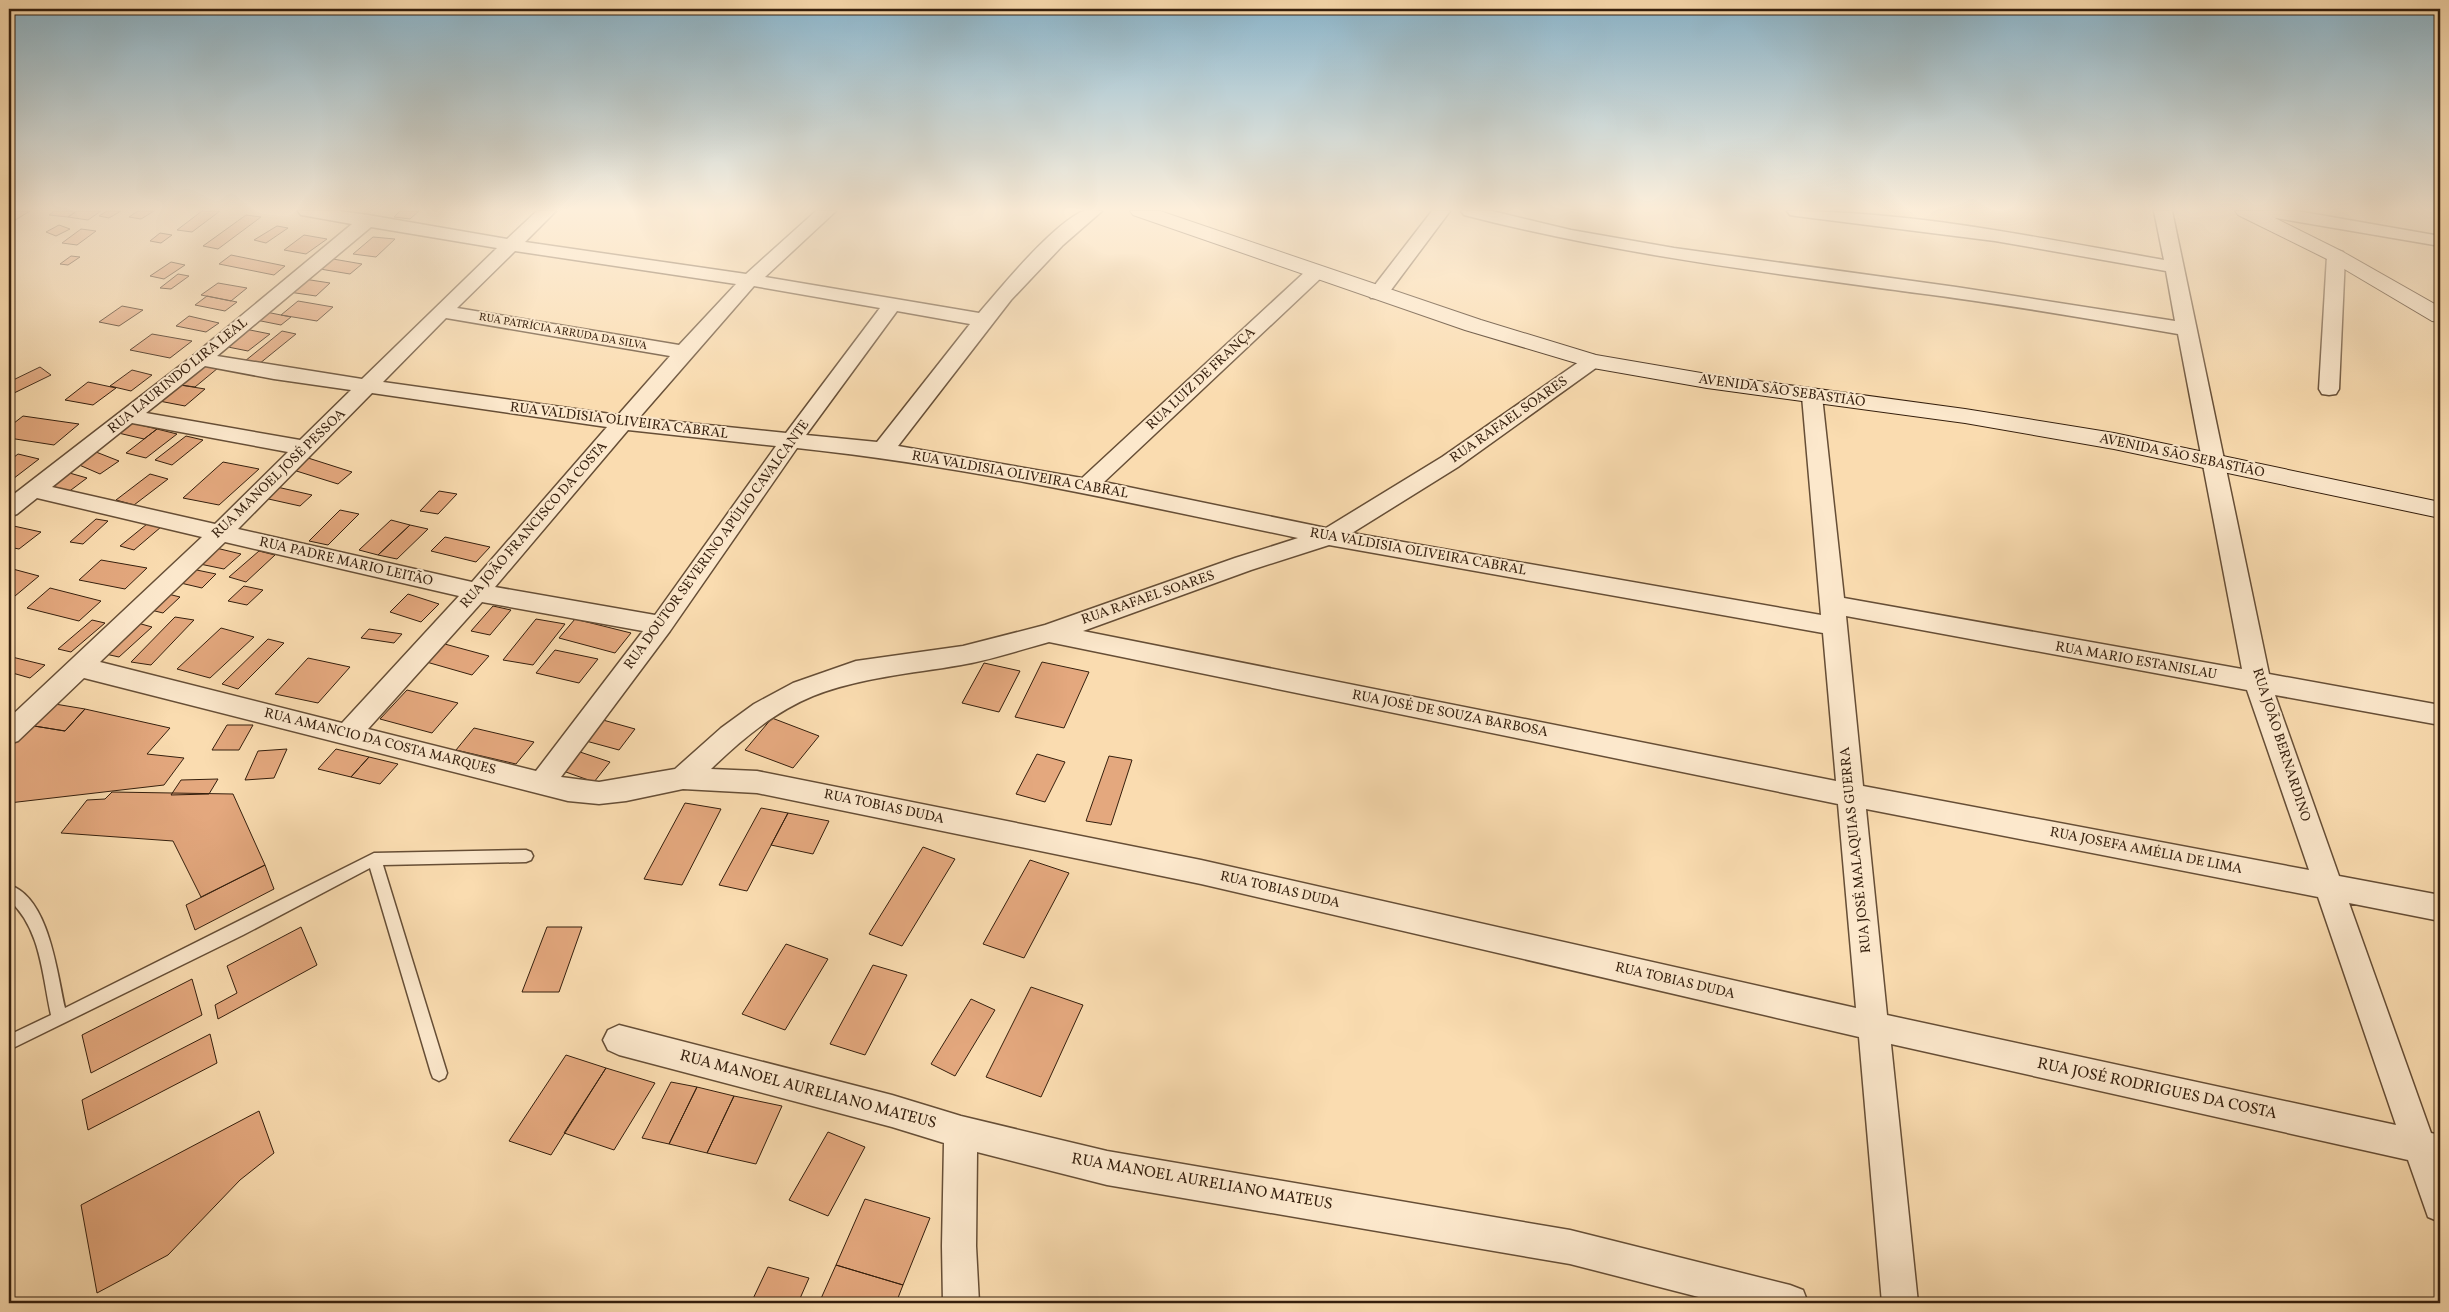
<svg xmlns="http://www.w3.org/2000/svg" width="2449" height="1312" font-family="Vollkorn,serif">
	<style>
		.building { fill: #e4a87e; stroke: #351f0d }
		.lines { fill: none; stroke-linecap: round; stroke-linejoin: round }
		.lane-casing { stroke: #664e36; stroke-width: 3 }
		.street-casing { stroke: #664e36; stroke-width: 3 }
		.secondary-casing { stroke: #351f0d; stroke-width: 2 }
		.lane { fill: #fce8cc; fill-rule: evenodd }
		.street { fill: #fce8cc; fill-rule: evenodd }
		.secondary { fill: #fce8cc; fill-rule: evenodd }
		.labels { text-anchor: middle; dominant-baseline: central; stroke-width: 4; stroke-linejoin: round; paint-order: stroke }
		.far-street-label { font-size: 11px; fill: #351f0d; stroke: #fce8cc }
		.street-label { font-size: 14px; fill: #351f0d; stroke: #fce8cc }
		.near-street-label { font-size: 16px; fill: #351f0d; stroke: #fce8cc }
	</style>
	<rect width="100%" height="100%" fill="#fadcb0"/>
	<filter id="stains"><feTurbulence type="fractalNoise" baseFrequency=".004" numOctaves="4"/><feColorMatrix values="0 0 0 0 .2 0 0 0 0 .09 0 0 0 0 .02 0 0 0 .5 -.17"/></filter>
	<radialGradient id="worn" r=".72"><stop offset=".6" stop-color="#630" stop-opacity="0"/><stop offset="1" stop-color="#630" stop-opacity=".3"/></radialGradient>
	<path class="building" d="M9,211h21l-18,11 -3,-1z
		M54,211h23l-9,6 -19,-2z
		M77,211h24l-13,9 -20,-3z
		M107,211h14l-12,7 -10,-2z
		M138,211h16l-13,8 -12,-2z
		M202,211h18l-28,21 -15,-2z
		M400,211h19l-9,8 -16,-2z
		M246,215l15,2 -43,32 -15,-3z
		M59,225l11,4 -14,7 -10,-4z
		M277,226l11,2 -22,15 -12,-3z
		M81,229l15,2 -19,14 -15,-2z
		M160,233l12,2 -11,8 -11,-2z
		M304,235l23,4 -21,15 -22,-4z
		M373,237l22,2 -19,18 -23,-3z
		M231,255l54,11 -11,9 -55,-11z
		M71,256l9,1 -12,8 -8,-1z
		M333,259l29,5 -12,10 -30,-5z
		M171,262l14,3 -21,14 -14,-3z
		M178,274l11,2 -18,13 -11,-1z
		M304,279l26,4 -14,13 -27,-4z
		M218,283l29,5 -16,13 -30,-6z
		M207,296l30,6 -12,9 -30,-6z
		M298,301l35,6 -16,14 -36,-6z
		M122,306l21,4 -24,16 -20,-4z
		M266,312l25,5 -10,8 -25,-5z
		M189,316l30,7 -13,9 -30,-6z
		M245,329l25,5 -22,17 -25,-5z
		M282,331l14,3 -37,30 -14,-3z
		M152,334l40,7 -22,17 -40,-8z
		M199,365l19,3 -23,19 -21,-3z
		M40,367l11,8 -39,19 -3,-2v-10z
		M132,370l20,5 -21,16 -21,-5z
		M88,382l28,6 -23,17 -28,-5z
		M174,384l31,5 -20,17 -31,-6z
		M23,416l56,8 -25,21 -45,-7v-11z
		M128,422l29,7 -13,10 -30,-7z
		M157,429l20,5 -31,24 -20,-5z
		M186,436l17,4 -31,25 -17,-5z
		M96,452l23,9 -19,13 -23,-10z
		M18,454l21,5 -30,23v-21z
		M305,457l47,15 -14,12 -48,-15z
		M223,462l36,7 -40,36 -36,-7z
		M66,472l21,6 -20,15 -22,-6z
		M150,474l18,5 -34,26 -18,-5z
		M277,487l35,8 -12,11 -36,-8z
		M439,491l18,3 -19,20 -18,-3z
		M340,510l19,4 -31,31 -19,-4z
		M96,519l12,2 -25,23 -13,-2z
		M391,520l19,5 -32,30 -19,-5z
		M147,524l14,3 -27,23 -14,-4z
		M9,525l32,7 -22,17 -10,-2z
		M410,525l18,4 -31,30 -19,-4z
		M445,537l45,10 -14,15 -45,-11z
		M212,547l29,7 -17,15 -29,-6z
		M259,551l16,4 -29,27 -17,-5z
		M101,560l46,8 -22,21 -46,-9z
		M9,568l30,8 -30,25z
		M187,568l29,6 -14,14 -30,-7z
		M244,586l19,4 -16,15 -19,-4z
		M50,588l51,13 -22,20 -52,-13z
		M164,593l16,4 -17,16 -16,-4z
		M408,594l31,10 -18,18 -31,-10z
		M493,606l18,4 -21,25 -19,-4z
		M175,617l19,3 -43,45 -20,-3z
		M536,619l29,5 -32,41 -30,-5z
		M575,619l56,14 -16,20 -56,-15z
		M92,620l13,3 -34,29 -13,-3z
		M134,622l18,5 -33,30 -18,-4z
		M221,628l33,9 -44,41 -33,-9z
		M369,629l33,5 -8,9 -33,-5z
		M268,639l16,4 -46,46 -16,-5z
		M441,643l48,13 -17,19 -49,-14z
		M555,650l43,9 -19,24 -43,-10z
		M12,657l33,8 -15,13 -21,-6v-12z
		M308,658l42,9 -32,36 -43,-9z
		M1042,662l47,10 -25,56 -49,-11z
		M984,663l36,8 -21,41 -37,-9z
		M407,690l51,13 -26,30 -52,-14z
		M49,703l36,6 -20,22 -37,-6z
		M85,709l85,19 -23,26 37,4 -20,27 -155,18v-61l19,-17 37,6z
		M772,718l47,18 -26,32 -48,-18z
		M603,720l32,9 -16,21 -33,-9z
		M227,725h26l-14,25h-27z
		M474,728l60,14 -18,22 -60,-14z
		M287,749l-13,29 -29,2 13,-29z
		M336,749l33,8 -18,20 -33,-8z
		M580,752l30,10 -16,20 -31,-11z
		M1037,754l28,8 -20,40 -29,-8z
		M1109,756l23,4 -21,65 -25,-4z
		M369,757l29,7 -18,20 -29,-7z
		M218,779l-9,15 -38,1 10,-15z
		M112,792l121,2 32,71 -64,32 -28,-56 -112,-8 26,-33 18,-1z
		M685,803l36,6 -39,76 -38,-6z
		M761,808l27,5 -41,78 -28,-6z
		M788,813l41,8 -16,33 -42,-9z
		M923,847l32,12 -53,87 -33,-12z
		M1030,860l39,13 -45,85 -41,-14z
		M265,865l9,24 -79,41 -9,-25z
		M301,927l16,38 -99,54 -3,-14 22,-12 -10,-27z
		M547,927h35l-23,65h-37z
		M786,944l42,15 -43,71 -43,-16z
		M873,965l34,10 -42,80 -35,-11z
		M192,979l10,36 -111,58 -9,-38z
		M1031,987l52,18 -42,92 -55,-20z
		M971,999l24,11 -40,66 -24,-12z
		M210,1034l7,29 -129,67 -6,-30z
		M566,1055l40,13 -55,87 -42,-14z
		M606,1068l49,15 -41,67 -50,-17z
		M671,1082l26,5 -28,57 -27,-6z
		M697,1087l37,9 -27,57 -38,-9z
		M734,1096l48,10 -26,58 -49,-11z
		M259,1111l15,42 -34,27 -72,75 -71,38 -16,-88z
		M828,1132l37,15 -37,69 -39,-16z
		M865,1199l65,19 -27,67 -67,-20z
		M836,1265l67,20 -7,18h-77z
		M768,1267l41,11 -11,25h-47z"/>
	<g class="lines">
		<defs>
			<path id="lane" d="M526,850l5,2 2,4 -2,4 -5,2 -143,3 64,208 -2,5 -6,3 -6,-3 -2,-5 -61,-205 -127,67 -234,115v-15l42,-20c-9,-41 -10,-86 -42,-115v-15c40,12 48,88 56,123l309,-155z"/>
			<path id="street" d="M298,211h42l28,4 139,24 30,-28h19l-31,31 221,32 70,-63h20l-71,66 214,36c24,-28 68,-82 100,-100 6,-4 16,-2 23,-2l-39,34 -52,55 -113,146 184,32 226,-209h14l2,4 -2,4 -218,205 222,46 116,-71 144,-100 7,-2 7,2 3,4 -3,4 -142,102 -106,66 469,82 -19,-219 3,-5 7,-1 7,1 3,5 22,202 398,71 -64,-335c-87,-15 -174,-30 -261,-41 -153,-21 -304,-39 -453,-78l-3,-4h31l79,19 103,18 282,39 219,34 -9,-50 -171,-30 -199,-25 -6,-1 -3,-4c127,0 252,27 377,49l-10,-49h18l97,463 171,31v20l-165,-30 64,181 101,19v26l-91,-18 82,230 9,2v87l-12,-5 -20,-57 -517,-116 27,259h-36l-23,-266 -658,-153 -444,-91 -74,-4 -57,12 -27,3 -31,-3 -484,-123 -66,63 -9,3v-26l193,-181 -165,-39 -20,16 -8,3v-19l185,-143 158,-131 -45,-8 -6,-1zM371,227l126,21 -135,131 -145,-23zM515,251l221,33 -57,61 -222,-37zM754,286l126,22 -94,125 -147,-15zM897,311l73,13 -93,118 -71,-7zM446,318l224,38 -52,59 -235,-33zM205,366l69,13 77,11 -51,50 -154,-27zM372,393l235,34 -135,155 -234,-53zM132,423l156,29 -73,72 -163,-37zM628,430l148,16 -121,169 -160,-28zM797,448c169,18 335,55 501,90l-63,20 -190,67 -82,21 -107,15 -63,22 -39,21 -33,24 -46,41 -76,13 -38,-5 109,-146zM225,542l234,54 -117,127 -242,-61zM1329,545l494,88 13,148 -753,-150 168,-61zM482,602l161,29 -107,140 -168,-42zM1846,616l401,74 62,180 -446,-84zM1049,642l789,162 18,204 -655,-148 -444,-89 -46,-2c30,-29 63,-57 102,-73 49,-19 96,-22 148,-31 29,-5 59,-15 88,-23zM1866,809l452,88 78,228 -509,-110z
				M1432,211h18l-65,87h-14l-3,-4 3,-4z
				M2255,211h42l143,25v10l-176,-30 -6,-1z
				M2336,250l7,2 2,4 -6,133 -3,5 -7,1 -7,-1 -3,-5 8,-133 2,-4z
				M619,1025l273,70 69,21 146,35 463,79 220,55 13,5 5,13h-86l-152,-39 -463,-79 -130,-33 -1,94 3,57h-36l-1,-57 2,-103 -52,-16 -273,-72 -11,-5 -5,-10 5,-10z"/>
			<path id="secondary" d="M1130,211h30l321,109 115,35 111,19 258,35 149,24 326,69v16l-326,-69 -149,-26 -258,-35 -114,-20 -128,-38 -332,-115z
				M2235,211h26l82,41 97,55v15l-8,-1 -103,-61 -91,-45z"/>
		</defs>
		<use href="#lane" class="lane-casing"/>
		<use href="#street" class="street-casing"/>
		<use href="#secondary" class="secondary-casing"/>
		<use href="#lane" class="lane"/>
		<use href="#street" class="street"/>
		<use href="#secondary" class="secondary"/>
	</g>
	<linearGradient id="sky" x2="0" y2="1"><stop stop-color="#8ab7cf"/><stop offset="0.53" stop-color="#fdefdb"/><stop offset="1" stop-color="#fdefdb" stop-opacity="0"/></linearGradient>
	<rect width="2449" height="395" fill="url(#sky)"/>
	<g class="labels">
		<g class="far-street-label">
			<text transform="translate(563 332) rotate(10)">RUA PATRÍCIA ARRUDA DA SILVA</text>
		</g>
		<g class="street-label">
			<text transform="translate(178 376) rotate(-39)">RUA LAURINDO LIRA LEAL</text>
			<text transform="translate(1201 379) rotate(-43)">RUA LUIZ DE FRANÇA</text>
			<text transform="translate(1782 391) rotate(8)">AVENIDA SÃO SEBASTIÃO</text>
			<text transform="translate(1509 420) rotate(-35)">RUA RAFAEL SOARES</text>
			<text transform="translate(619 421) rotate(7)">RUA VALDISIA OLIVEIRA CABRAL</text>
			<text transform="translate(2182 456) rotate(12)">AVENIDA SÃO SEBASTIÃO</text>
			<text transform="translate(279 474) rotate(-44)">RUA MANOEL JOSÉ PESSOA</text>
			<text transform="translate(1020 475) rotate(10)">RUA VALDISIA OLIVEIRA CABRAL</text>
			<text transform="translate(534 525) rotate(-49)">RUA JOÃO FRANCISCO DA COSTA</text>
			<text transform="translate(717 545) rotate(-54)">RUA DOUTOR SEVERINO APÚLIO CAVALCANTE</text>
			<text transform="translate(1418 552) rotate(10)">RUA VALDISIA OLIVEIRA CABRAL</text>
			<text transform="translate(346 562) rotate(13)">RUA PADRE MARIO LEITÃO</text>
			<text transform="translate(1148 598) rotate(-19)">RUA RAFAEL SOARES</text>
			<text transform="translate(2136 661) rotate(10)">RUA MARIO ESTANISLAU</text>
			<text transform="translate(1450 714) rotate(11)">RUA JOSÉ DE SOUZA BARBOSA</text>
			<text transform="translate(380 742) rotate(14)">RUA AMANCIO DA COSTA MARQUES</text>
			<text transform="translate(2281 745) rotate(72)">RUA JOÃO BERNARDINO</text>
			<text transform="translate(884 807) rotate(12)">RUA TOBIAS DUDA</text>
			<text transform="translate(1856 850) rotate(-96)">RUA JOSÉ MALAQUIAS GUERRA</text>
			<text transform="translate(2146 851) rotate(11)">RUA JOSEFA AMÉLIA DE LIMA</text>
			<text transform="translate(1280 890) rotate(13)">RUA TOBIAS DUDA</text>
			<text transform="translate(1675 981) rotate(13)">RUA TOBIAS DUDA</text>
		</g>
		<g class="near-street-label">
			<text transform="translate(2157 1089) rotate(12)">RUA JOSÉ RODRIGUES DA COSTA</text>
			<text transform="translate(808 1090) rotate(15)">RUA MANOEL AURELIANO MATEUS</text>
			<text transform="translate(1202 1182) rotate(10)">RUA MANOEL AURELIANO MATEUS</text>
		</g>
	</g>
	<rect width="2449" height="1312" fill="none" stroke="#fadcb0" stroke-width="30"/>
	<rect x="10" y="10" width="2429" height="1292" fill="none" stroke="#351f0d" stroke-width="2.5"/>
	<rect x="15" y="15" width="2419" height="1282" fill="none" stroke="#351f0d"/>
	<rect width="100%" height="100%" filter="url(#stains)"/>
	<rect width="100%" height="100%" fill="url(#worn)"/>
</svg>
